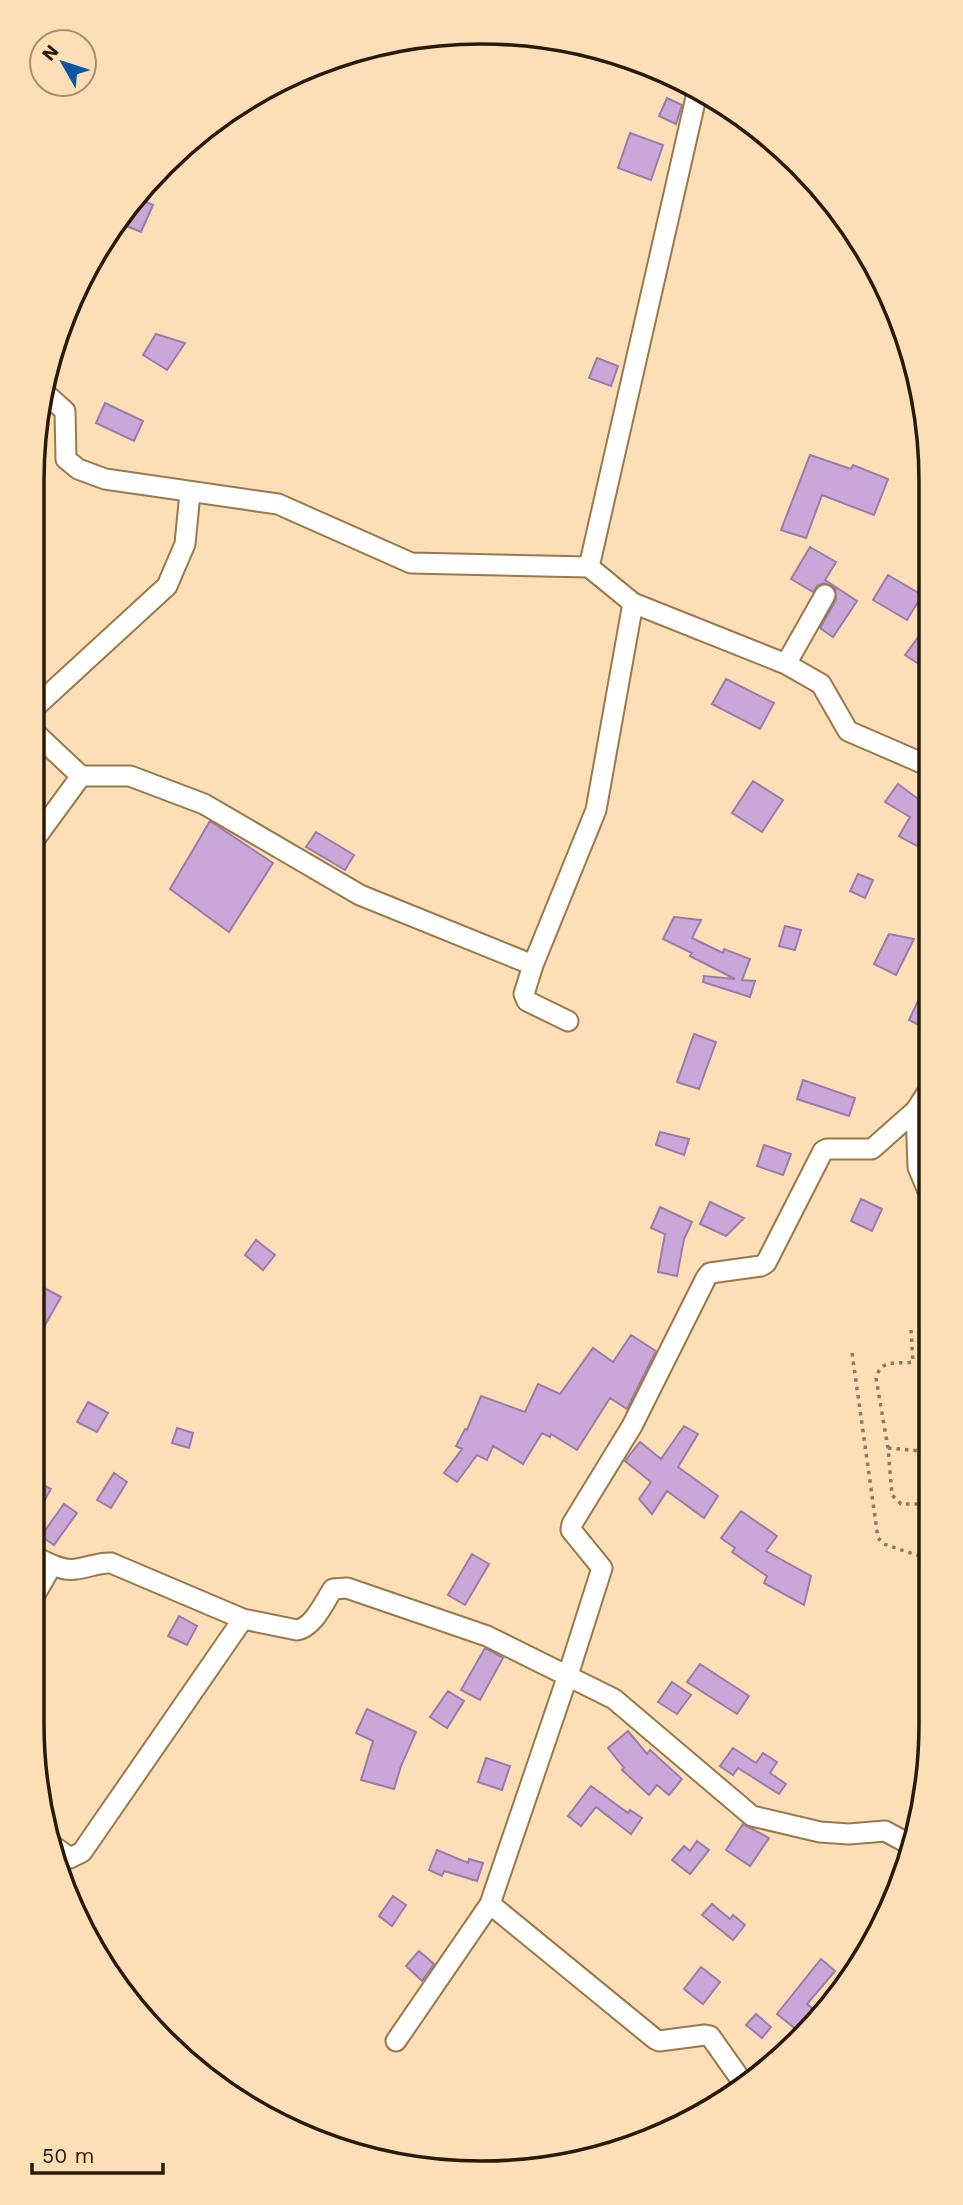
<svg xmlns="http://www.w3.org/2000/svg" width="963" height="2205" font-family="'Work Sans',sans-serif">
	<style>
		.building { fill: #c9a7d8; stroke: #9b7ba9; stroke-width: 2 }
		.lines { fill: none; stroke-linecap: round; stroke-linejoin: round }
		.minor-casing { stroke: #9a7948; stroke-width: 23 }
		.path { stroke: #8e795b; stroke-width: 3.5; stroke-dasharray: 3.5 5; stroke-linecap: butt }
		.minor { stroke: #fff; stroke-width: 19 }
		.rim { fill: none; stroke: #281a06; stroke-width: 3.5 }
	</style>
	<rect width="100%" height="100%" fill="#fcdfb7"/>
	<path class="building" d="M667,98l15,7 -6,19 -17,-8z
		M630,133l33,12 -12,35 -33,-12z
		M136,197l17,8 -12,27 -20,-8z
		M156,334l29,9 -18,27 -24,-15z
		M597,358l21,8 -7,20 -22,-8z
		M105,403l38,18 -9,20 -38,-18z
		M810,455l41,14 2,-4 35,14 -14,36 -52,-20 -16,43 -25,-8z
		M810,547l26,15 -11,18 32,21 -24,36 -13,-9 16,-28 -1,-12 -11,-5 -6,2 -5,7 -22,-13z
		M888,575l34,20 -15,25 -34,-20z
		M919,636l9,6v28l-23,-15z
		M726,679l48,24 -14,26 -48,-25z
		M753,781l30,19 -21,32 -30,-19z
		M898,784l31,23v19l-12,20 -18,-10 11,-19 -25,-15z
		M210,821l63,42 -44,69 -59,-43z
		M316,832l38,23 -9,15 -39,-23z
		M858,874l15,6 -8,18 -15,-7z
		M674,917l27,3 -9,18 31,15 1,-4 26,10 -8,21 13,1 -5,16 -47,-15 1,-6 31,3 -45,-23 2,-3 -29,-14z
		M785,926l16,4 -6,20 -16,-4z
		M889,934l25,5 -18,36 -22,-11z
		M929,978v52l-20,-10z
		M694,1034l22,8 -17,47 -22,-7z
		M803,1080l52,18 -6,18 -52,-17z
		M660,1132l29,7 -5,16 -28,-10z
		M764,1145l27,9 -8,21 -26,-9z
		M861,1199l21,10 -10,22 -21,-10z
		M710,1202l34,16 -18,18 -26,-12z
		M660,1207l32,15 -8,17 -7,37 -19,-4 7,-38 -14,-6z
		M256,1240l19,15 -12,15 -18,-15z
		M37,1284l24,13 -16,28 -13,-8v-24z
		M631,1335l25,16 -29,58 -17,-11 -33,52 -26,-16 -1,3 -8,-4 -19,31 -30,-18 -6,14 -10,-5 -20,27 -13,-9 18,-24 -6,-3 9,-17 2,1 14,-34 44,16 13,-28 22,10 33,-46 20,14z
		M88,1402l20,11 -11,19 -20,-10z
		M684,1426l14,8 -20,33 40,29 -14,22 -37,-27 -15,23 -13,-15 12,-17 -26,-21 15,-19 21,17z
		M177,1428l16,5 -4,15 -17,-5z
		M114,1473l13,9 -16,26 -14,-8z
		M32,1479l19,10 -7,12 -12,-6z
		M64,1504l13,9 -23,32 -13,-9z
		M741,1511l36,25 -11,15 45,25 -7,29 -40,-22 3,-7 -35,-24 3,-4 -14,-10z
		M472,1554l17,10 -24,41 -17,-10z
		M179,1616l18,10 -10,19 -19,-9z
		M485,1648l18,10 -23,42 -19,-10z
		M700,1664l49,32 -12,18 -50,-32z
		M672,1682l19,13 -14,19 -19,-12z
		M448,1691l16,10 -17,27 -17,-11z
		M367,1709l49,23 -15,34 -7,23 -33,-9 12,-39 -17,-8z
		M628,1731l19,23 3,-4 32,29 -13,16 -12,-10 -8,10 -27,-25 2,-2 -16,-20z
		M733,1748l23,15 7,-10 14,9 -7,11 16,11 -7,10 -41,-26 -5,7 -13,-9z
		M486,1758l24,8 -8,24 -24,-8z
		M591,1786l37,27 2,-3 12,8 -11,16 -35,-27 -15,19 -13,-10z
		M743,1824l26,14 -19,28 -24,-16z
		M697,1841l12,9 -19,24 -18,-14 12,-14 6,5z
		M437,1850l31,13 1,-4 14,4 -6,18 -33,-10 -2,5 -13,-6z
		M393,1896l13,9 -14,21 -13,-10z
		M712,1904l18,15 3,-4 12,10 -12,15 -31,-25z
		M419,1951l15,13 -12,17 -16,-15z
		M821,1959l14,12 -28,33 11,9 -16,21 -25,-20z
		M701,1967l19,15 -17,22 -19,-15z
		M756,2014l15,13 -9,11 -16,-13z"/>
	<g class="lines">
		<defs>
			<path id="minor" d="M46,394l19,17 1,48 12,10 27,10 173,25 133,59 178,4 44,36 153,61 35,20 27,47 81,35
				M589,567l108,-474
				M786,664l39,-69
				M32,710l135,-124 18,-42 5,-51
				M32,730l49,46h49l74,28 156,91 173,70
				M32,843l49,-67
				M568,1021l-41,-20 -3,-7 9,-29 63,-155 37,-207
				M916,1110l2,57 12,29
				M32,1555c12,6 30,17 44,14 12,-1 23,-7 35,-6l132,56 54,11c17,-3 27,-28 36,-41l14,-1 140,48 127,63 138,117 68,16 29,2 36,-3 26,14
				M32,1600l20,-35
				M52,1845l18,13 12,-6 161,-233
				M490,1904l165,135 4,2 46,-6 5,1 29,41
				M396,2041l94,-137 78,-229 34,-107 -31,-38 1,-6 60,-98 74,-148 4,-5 51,-7 5,-3 57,-112 4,-2h45l44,-39 14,-22"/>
		</defs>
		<use href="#minor" class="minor-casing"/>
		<path class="path" d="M911,1330l2,32c-16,3 -31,-5 -37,16l12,70 4,47 9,9h21l9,5
			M852,1353l26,185 6,6 47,16
			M888,1448l43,4
			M922,1504l9,-25
			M926,1557l5,-23"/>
		<use href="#minor" class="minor"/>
	</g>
	<path d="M0 0H963V2205H0ZM481 44H482A437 437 0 0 1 919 481V1724A437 437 0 0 1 482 2161H481A437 437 0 0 1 44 1724V481A437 437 0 0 1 481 44Z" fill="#fcdfb7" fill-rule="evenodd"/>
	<path class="rim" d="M481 44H482A437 437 0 0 1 919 481V1724A437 437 0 0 1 482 2161H481A437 437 0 0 1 44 1724V481A437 437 0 0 1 481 44Z"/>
	<g transform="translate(63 63) rotate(309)"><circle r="33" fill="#fcdfb7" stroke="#a79070" stroke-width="2"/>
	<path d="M0-5L12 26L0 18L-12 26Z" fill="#0e56a5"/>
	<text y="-10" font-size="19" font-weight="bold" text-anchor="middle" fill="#281a06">N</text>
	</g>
	<path d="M32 2163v10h131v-10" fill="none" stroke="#281a06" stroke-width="3.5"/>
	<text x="42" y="2163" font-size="21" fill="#281a06" stroke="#fcdfb7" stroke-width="5" paint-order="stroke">50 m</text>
</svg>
